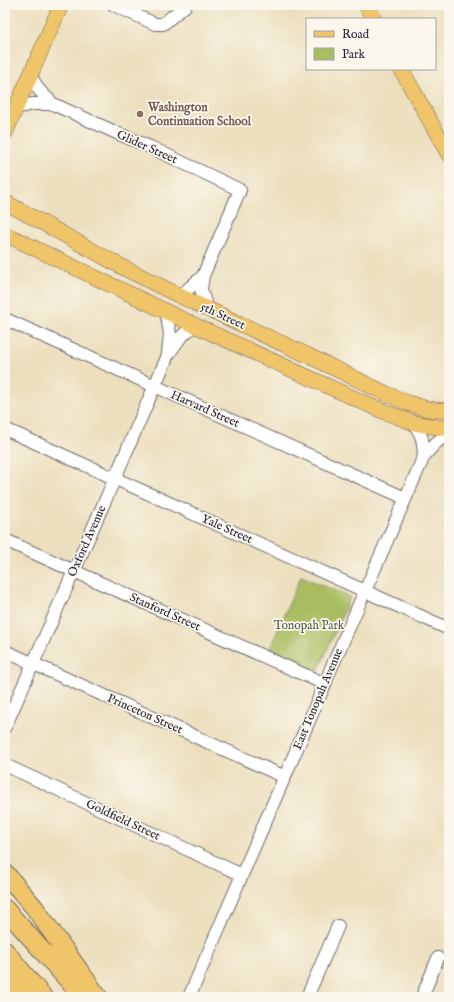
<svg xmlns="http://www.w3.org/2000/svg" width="454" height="1002" font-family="'IM FELL English',serif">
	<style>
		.green { fill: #a9bd61; stroke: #66704e }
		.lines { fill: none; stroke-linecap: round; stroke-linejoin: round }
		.minor-casing { stroke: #696468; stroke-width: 14 }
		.major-casing { stroke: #696468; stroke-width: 16 }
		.highway-casing { stroke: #696468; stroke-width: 20 }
		.minor { stroke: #fff; stroke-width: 12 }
		.major { stroke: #f0c469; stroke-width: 15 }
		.highway { stroke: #f0c469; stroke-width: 18 }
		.education-dot { fill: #8d6e63; stroke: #fbf7ec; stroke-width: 1.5 }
		.labels { text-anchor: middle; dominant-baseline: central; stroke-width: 3.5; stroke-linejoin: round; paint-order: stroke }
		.education-label { font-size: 12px; font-weight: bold; fill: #785e54; stroke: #fbf7ec; text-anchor: start }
		.street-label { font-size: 12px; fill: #22223b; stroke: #fbf7ec }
		.park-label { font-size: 12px; fill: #515848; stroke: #fbf7ec }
	</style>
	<rect width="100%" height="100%" fill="#fbf7ec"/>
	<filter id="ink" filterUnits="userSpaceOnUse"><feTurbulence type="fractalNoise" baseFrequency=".025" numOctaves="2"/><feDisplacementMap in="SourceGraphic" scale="8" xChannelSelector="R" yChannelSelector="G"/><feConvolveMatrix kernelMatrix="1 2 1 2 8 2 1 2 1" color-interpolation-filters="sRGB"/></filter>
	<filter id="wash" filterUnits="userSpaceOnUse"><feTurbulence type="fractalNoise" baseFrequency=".012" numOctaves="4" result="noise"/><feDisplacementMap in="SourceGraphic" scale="16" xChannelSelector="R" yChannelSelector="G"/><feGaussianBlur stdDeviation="0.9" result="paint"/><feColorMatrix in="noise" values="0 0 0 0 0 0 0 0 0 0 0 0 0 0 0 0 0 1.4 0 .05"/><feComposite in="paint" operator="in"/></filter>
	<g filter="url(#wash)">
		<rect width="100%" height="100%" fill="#ecdfbd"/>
		<path class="green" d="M301,576l49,21 -33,76 -49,-20z"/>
	</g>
	<g filter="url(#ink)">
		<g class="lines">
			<defs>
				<path id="minor" d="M114,5l41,19h8l23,-19
					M30,75l9,15 14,14 64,29 33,14 90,43 -37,86 -2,13 6,20
					M16,108l16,-4h21
					M180,296l23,-20
					M166,311l4,23 -2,19
					M5,319l400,179
					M414,423c9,14 9,17 10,33
					M5,429l444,200
					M5,540l320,144
					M5,651l280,126
					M5,727l110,-249 53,-123 12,-17 14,-13
					M5,765l237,110
					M189,997l136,-313 5,-13 94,-215c8,-9 14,-17 25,-22
					M307,997l31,-71
					M422,997l16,-39"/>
				<path id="major" d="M366,5l8,14
					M401,69l48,86
					M5,133l56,-128
					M5,202l119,66 56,28 129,60 78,38 21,9 19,6 22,2
					M5,234l189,91 186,85 34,13 35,6"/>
				<path id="highway" d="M5,873l29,34 64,90
					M5,909l18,20 60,68
					M5,951l38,46
					M5,976l18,21"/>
			</defs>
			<use href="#minor" class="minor-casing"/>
			<use href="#major" class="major-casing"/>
			<use href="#highway" class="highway-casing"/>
			<use href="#minor" class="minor"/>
			<use href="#major" class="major"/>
			<use href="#highway" class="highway"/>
		</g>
	</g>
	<circle class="education-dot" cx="140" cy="114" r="4"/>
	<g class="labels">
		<g class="education-label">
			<text x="148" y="107">Washington<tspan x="148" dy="14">Continuation School</tspan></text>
		</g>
		<g class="street-label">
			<text transform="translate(147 147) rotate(24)">Glider Street</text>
			<text transform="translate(223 316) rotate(25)">5th Street</text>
			<text transform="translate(205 409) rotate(24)">Harvard Street</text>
			<text transform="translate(227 529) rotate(24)">Yale Street</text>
			<text transform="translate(87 541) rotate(-66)">Oxford Avenue</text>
			<text transform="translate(165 612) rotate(24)">Stanford Street</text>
			<text transform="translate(318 699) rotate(-67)">East Tonopah Avenue</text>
			<text transform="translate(145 714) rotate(24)">Princeton Street</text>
			<text transform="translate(123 820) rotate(25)">Goldfield Street</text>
		</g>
		<g class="park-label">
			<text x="309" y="625">Tonopah Park</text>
		</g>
	</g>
	<rect width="454" height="1002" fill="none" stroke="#fbf7ec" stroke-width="20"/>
	<rect x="306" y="18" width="130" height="52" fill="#fbf7ec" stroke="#a4a2a5"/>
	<rect x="314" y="31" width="20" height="6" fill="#f0c469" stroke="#a4a2a5"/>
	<text x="342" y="38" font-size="12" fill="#22223b">Road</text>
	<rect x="314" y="48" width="20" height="12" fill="#a9bd61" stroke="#a4a2a5"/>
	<text x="342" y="58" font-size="12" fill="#22223b">Park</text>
</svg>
